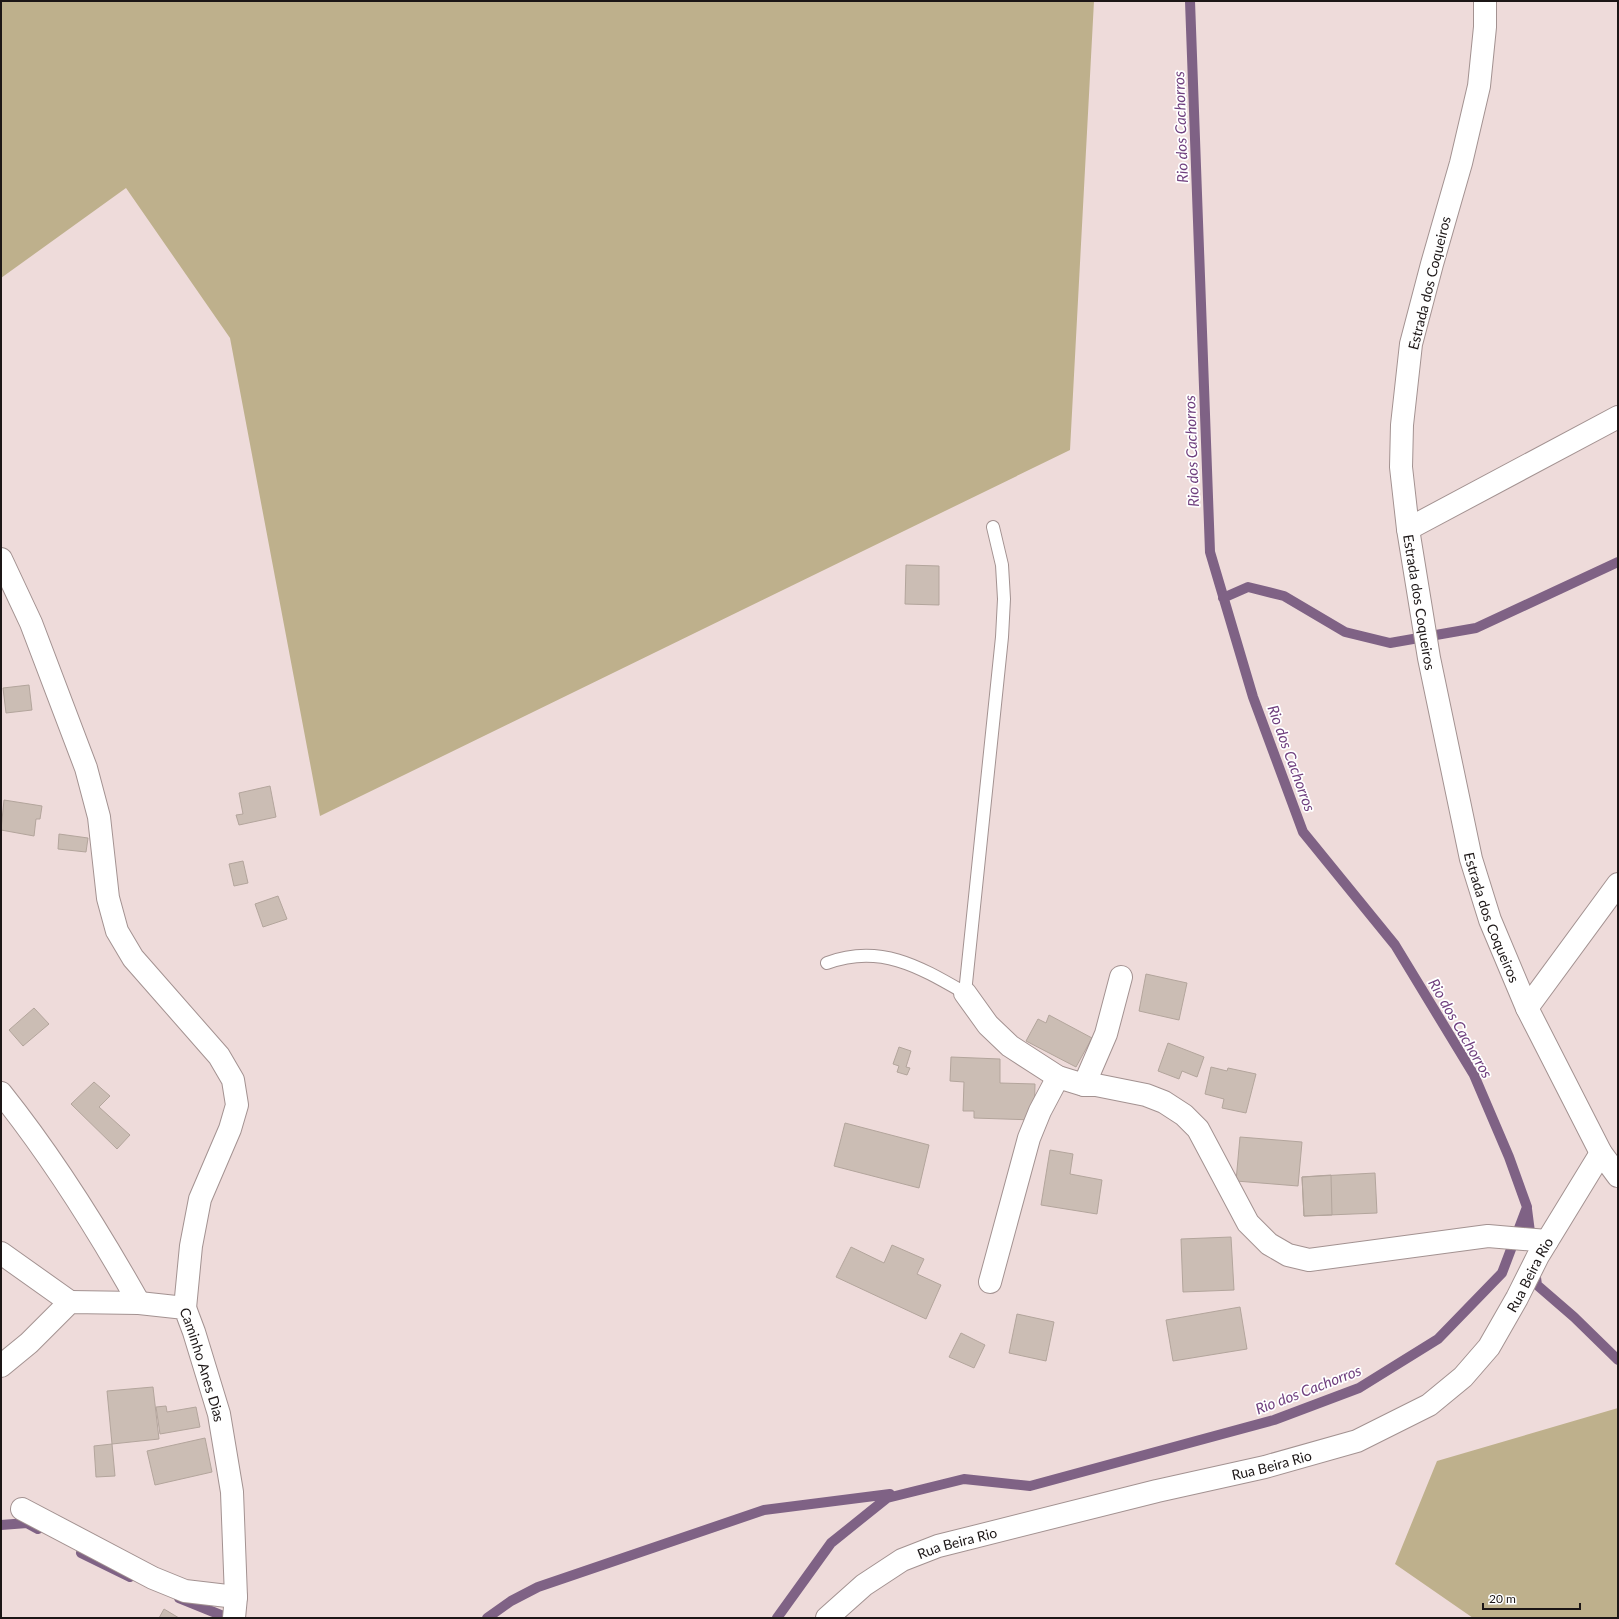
<svg xmlns="http://www.w3.org/2000/svg" width="1619" height="1619" font-family="Lato,sans-serif">
	<style>
		.green { fill: #beb08c }
		.lines { fill: none; stroke-linecap: round; stroke-linejoin: round }
		.stream { stroke: #7f6285; stroke-width: 10 }
		.building { fill: #cbbdb4; stroke: #b3a59c }
		.service-casing { stroke: #a39291; stroke-width: 14 }
		.minor-casing { stroke: #a39291; stroke-width: 24 }
		.tertiary-casing { stroke: #a39291; stroke-width: 24 }
		.service { stroke: #fff; stroke-width: 12 }
		.minor { stroke: #fff; stroke-width: 22 }
		.tertiary { stroke: #fff; stroke-width: 22 }
		.labels { text-anchor: middle; dominant-baseline: central; stroke-width: 3.5; stroke-linejoin: round; paint-order: stroke }
		.street-label { font-size: 14px; fill: #1c1616; stroke: #fff }
		.water-label { font-size: 15px; font-style: italic; fill: #6f3f7e; stroke: #fff }
	</style>
	<rect width="100%" height="100%" fill="#eedbda"/>
	<path class="green" d="M1,1h1093l-24,449 -750,366 -90,-478 -104,-150 -125,90z
		M1618,1408v210h-145l-78,-54 42,-103z"/>
	<g class="lines">
		<path class="stream" d="M1223,598l25,-11 36,9 61,36 45,11 86,-15 142,-66
			M1527,1209l4,31
			M1535,1270l2,15 37,32 44,43
			M1,1525l26,-2 11,6
			M81,1553l49,24
			M179,1598l49,20
			M487,1618l24,-17 27,-14 226,-77 126,-16
			M777,1618l54,-75 56,-45 77,-19 66,7 244,-66 85,-32 79,-49 64,-66 25,-66 -18,-50 -35,-82 -79,-130 -92,-113 -50,-135 -43,-145 -20,-551"/>
	</g>
	<path class="building" d="M906,565l33,1v39l-34,-1z
		M29,685l3,25 -26,3 -3,-25z
		M270,786l6,31 -37,8 -3,-10 7,-1 -4,-21z
		M4,800l38,6 -2,13h-4l-2,17 -33,-6z
		M59,834l29,4 -2,14 -28,-3z
		M243,861l5,22 -14,3 -5,-22z
		M278,896l9,23 -24,8 -8,-23z
		M1146,974l41,9 -8,37 -40,-9z
		M34,1008l15,16 -26,22 -14,-16z
		M1049,1015l43,23 -16,29 -50,-26 12,-22 8,4z
		M1168,1043l36,14 -7,20 -15,-6 -3,8 -21,-8z
		M899,1047l12,4 -5,16 4,1 -3,7 -10,-3 2,-6 -6,-2z
		M951,1057l49,2v24l35,1 -1,36 -60,-2v-7h-11l1,-29 -14,-1z
		M1211,1067l16,4 1,-3 28,6 -10,39 -24,-5 2,-9 -19,-5z
		M94,1082l16,14 -11,11 31,28 -13,14 -46,-45z
		M845,1123l84,22 -10,43 -85,-22z
		M1240,1137l62,5 -4,44 -62,-5z
		M1050,1150l23,4 -3,20 32,6 -5,34 -56,-9z
		M1375,1173l2,40 -73,3 -2,-39z
		M1331,1175l1,40 -28,1 -2,-39z
		M1231,1237l3,53 -51,2 -2,-53z
		M892,1245l32,14 -7,15 24,11 -15,34 -90,-42 15,-30 33,16z
		M1240,1307l7,42 -74,12 -7,-41z
		M1017,1314l37,8 -8,39 -37,-8z
		M961,1333l24,12 -11,23 -25,-11z
		M153,1387l6,52 -47,5 -5,-53z
		M166,1406l1,6 29,-5 4,20 -40,7 -4,-27z
		M205,1438l7,34 -57,13 -8,-34z
		M112,1444l3,32 -19,1 -2,-31z
		M164,1609l15,9h-20z"/>
	<g class="lines">
		<defs>
			<path id="service" d="M827,963c53,-20 93,4 138,30l37,-356 2,-38 -2,-34 -9,-38"/>
			<g id="minor">
				<path d="M1408,529l210,-112"/>
				<path d="M1,559l30,64 55,145 13,49 9,81 9,33 16,27 86,98 14,24 4,25 -7,24 -30,70 -9,47 -6,62"/>
				<path d="M965,993l23,32 22,21 48,31 26,8h12l50,10 18,7 20,13 14,14 50,94 21,21 19,11 21,5 179,-24 59,5"/>
				<path d="M1527,1008l91,-124"/>
				<path d="M1084,1085l22,-51 15,-57"/>
				<path d="M1,1093c52,65 97,137 138,210"/>
				<path d="M1,1253l69,49"/>
				<path d="M990,1282l39,-144 11,-27 18,-34"/>
				<path id="s1" d="M1,1366l28,-23 41,-41 69,1 46,5 9,24 25,82 13,78 4,105 -2,21"/>
				<path d="M22,1509l131,69 32,13 51,6"/>
			</g>
			<g id="tertiary">
				<path id="s2" d="M1485,1v26l-6,59 -18,77 -29,101 -21,80 -9,81 -1,42 7,62 21,129 42,201 19,61 37,88 74,145 17,23"/>
				<path id="s3" d="M827,1618l37,-33 38,-25 36,-14 219,-55 108,-24 92,-26 72,-36 34,-28 26,-30 28,-49 21,-42 63,-103"/>
			</g>
		</defs>
		<use href="#service" class="service-casing"/>
		<use href="#minor" class="minor-casing"/>
		<use href="#tertiary" class="tertiary-casing"/>
		<use href="#service" class="service"/>
		<use href="#minor" class="minor"/>
		<use href="#tertiary" class="tertiary"/>
	</g>
	<g class="labels">
		<g class="street-label">
			<text transform="translate(1429 283) rotate(-76)">Estrada dos Coqueiros</text>
			<text stroke="none"><textPath href="#s2" startOffset="612">Estrada dos Coqueiros</textPath></text>
			<text stroke="none"><textPath href="#s2" startOffset="936">Estrada dos Coqueiros</textPath></text>
			<text stroke="none"><textPath href="#s3" startOffset="813">Rua Beira Rio</textPath></text>
			<text stroke="none"><textPath href="#s1" startOffset="269">Caminho Anes Dias</textPath></text>
			<text stroke="none"><textPath href="#s3" startOffset="477">Rua Beira Rio</textPath></text>
			<text stroke="none"><textPath href="#s3" startOffset="153">Rua Beira Rio</textPath></text>
		</g>
		<g class="water-label">
			<text transform="translate(1180 127) rotate(-92)">Rio dos Cachorros</text>
			<text transform="translate(1191 451) rotate(-92)">Rio dos Cachorros</text>
			<text transform="translate(1292 758) rotate(70)">Rio dos Cachorros</text>
			<text transform="translate(1461 1028) rotate(60)">Rio dos Cachorros</text>
			<text transform="translate(1308 1389) rotate(-21)">Rio dos Cachorros</text>
		</g>
	</g>
	<rect width="1619" height="1619" fill="none" stroke="#1c1616" stroke-width="4"/>
	<path d="M1483 1603v6h97v-6" fill="none" stroke="#1c1616" stroke-width="2"/>
	<text x="1489" y="1603" font-size="12" fill="#1c1616" stroke="#ffffff" stroke-width="3" paint-order="stroke">20 m</text>
</svg>
